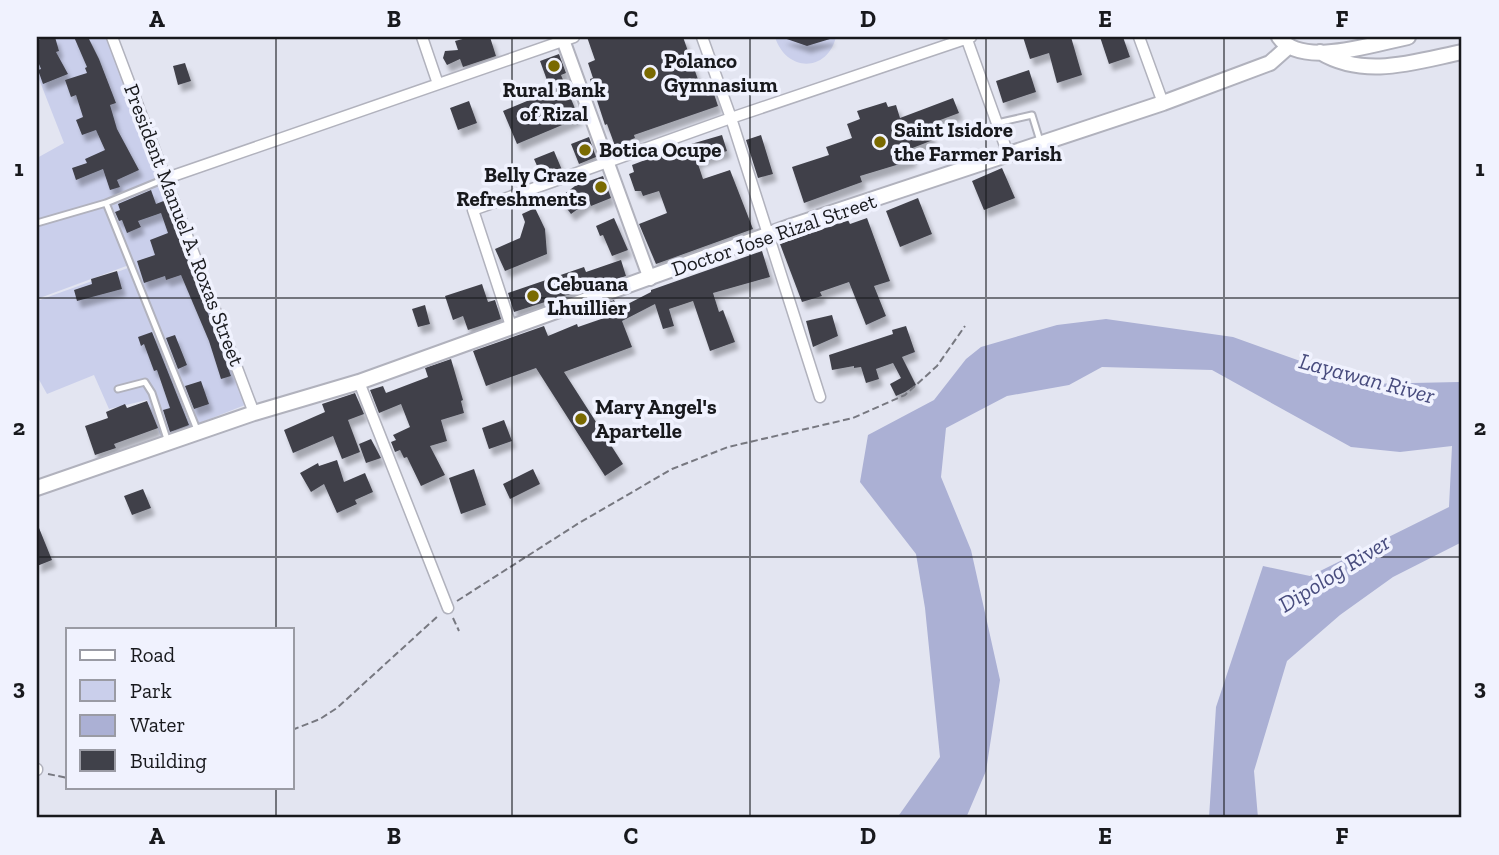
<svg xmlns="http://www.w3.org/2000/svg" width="1499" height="855" viewBox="0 0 1499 855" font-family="'Zilla Slab',serif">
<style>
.green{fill:#cacfeb}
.water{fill:#abb0d4}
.building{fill:#40414a;filter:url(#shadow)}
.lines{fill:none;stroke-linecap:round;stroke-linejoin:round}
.service-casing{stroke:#b1b2bd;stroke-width:9}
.minor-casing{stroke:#b1b2bd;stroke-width:13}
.tertiary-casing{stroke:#b1b2bd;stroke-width:16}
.secondary-casing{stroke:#b1b2bd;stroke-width:18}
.path{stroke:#777880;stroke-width:2;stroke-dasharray:7 3.5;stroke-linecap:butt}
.service{stroke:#fff;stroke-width:5}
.minor{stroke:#fff;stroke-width:10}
.tertiary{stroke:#fff;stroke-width:12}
.secondary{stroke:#fff;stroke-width:14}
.grid{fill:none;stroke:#18191d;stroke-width:2;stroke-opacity:0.55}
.poi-dot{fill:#7a6a01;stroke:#f0f2fe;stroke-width:2.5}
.labels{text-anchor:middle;stroke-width:7;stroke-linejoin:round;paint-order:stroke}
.poi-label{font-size:21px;font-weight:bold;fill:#18191d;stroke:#f0f2fe;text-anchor:start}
.street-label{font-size:21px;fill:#18191d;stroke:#f0f2fe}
.water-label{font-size:23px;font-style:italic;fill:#484c7e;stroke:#f0f2fe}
.neatline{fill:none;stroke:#18191d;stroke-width:2.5}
.grid-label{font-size:23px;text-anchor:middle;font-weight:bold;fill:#18191d}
</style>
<defs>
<filter id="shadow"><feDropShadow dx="4" dy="7" stdDeviation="2" flood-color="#0004"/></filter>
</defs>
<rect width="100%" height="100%" fill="#e3e5f1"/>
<!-- green -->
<path class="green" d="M 37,37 L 106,37 L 245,405 L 192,426 L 129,265 L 37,299 L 37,158 L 64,143 L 37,74 Z
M 775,37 L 836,37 C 827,73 786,72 775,37 Z
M 128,268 L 191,426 L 161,437 L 147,400 L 109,409 L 94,375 L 47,394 L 37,376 L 37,301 Z"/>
<!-- water -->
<path class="water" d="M 1106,319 L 1233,337 L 1365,384 L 1459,382 L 1462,378 L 1462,542 L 1393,577 L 1340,615 L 1287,661 L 1254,771 L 1258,818 L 1209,818 L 1216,707 L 1263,566 L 1310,576 L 1449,507 L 1452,446 L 1400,452 L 1351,447 L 1212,370 L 1102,367 L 1069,385 L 1007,396 L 946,428 L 941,477 L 971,550 L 1000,680 L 986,771 L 966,818 L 897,818 L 940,757 L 925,608 L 916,554 L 860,482 L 868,435 L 934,400 L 966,359 L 981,347 L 1057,325 Z"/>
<!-- building -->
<path class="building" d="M 48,37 L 55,37 L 59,51 L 56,52 L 68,74 L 43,84 L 38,70 L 41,69 L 37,59 L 37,40 Z
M 74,37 L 88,37 L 99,59 L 116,103 L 110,105 L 117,129 L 139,170 L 117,180 L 120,187 L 110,190 L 103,169 L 76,180 L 72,168 L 87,163 L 85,159 L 105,150 L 96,130 L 82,135 L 76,120 L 83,117 L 76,95 L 71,97 L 65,80 L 87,73 L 85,68 L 87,67 Z
M 470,37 L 490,37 L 496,56 L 463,67 L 460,59 L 447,65 L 443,58 L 445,51 L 458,50 L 455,41 Z
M 587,37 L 683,37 L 701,88 L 711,85 L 718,106 L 634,135 L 635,138 L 615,146 L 607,124 L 605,125 L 590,79 L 593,78 L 588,63 L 595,60 Z
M 781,37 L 830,37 L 830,39 L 807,46 Z
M 1023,37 L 1071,37 L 1082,75 L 1057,83 L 1049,53 L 1030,59 Z
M 1100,37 L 1123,37 L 1130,57 L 1109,64 Z
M 559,54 L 566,73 L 561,75 L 579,118 L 517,144 L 503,111 L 551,91 L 540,61 Z
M 185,63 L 191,81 L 178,85 L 173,66 Z
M 1029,70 L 1036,92 L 1003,103 L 996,81 Z
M 953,98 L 959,113 L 927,125 L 933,140 L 910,149 L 913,160 L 860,176 L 862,182 L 804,203 L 792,167 L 829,155 L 826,147 L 852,138 L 847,124 L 860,119 L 857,111 L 886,102 L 888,107 L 896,105 L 900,118 Z
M 469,101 L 477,123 L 458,130 L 450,108 Z
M 722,135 L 727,151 L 697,161 L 703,179 L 730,170 L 753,229 L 656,264 L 639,224 L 667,213 L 659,191 L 643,196 L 641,191 L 635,191 L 629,174 L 634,172 L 632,165 L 674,149 Z
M 761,135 L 773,174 L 758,178 L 746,140 Z
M 589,137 L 596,157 L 579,164 L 571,144 Z
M 554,151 L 562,170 L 542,177 L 534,159 Z
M 1002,168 L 1015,198 L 984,210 L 972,181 Z
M 603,176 L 611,198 L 591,206 L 589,201 L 571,214 L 559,198 L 575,186 Z
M 151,190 L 156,204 L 166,200 L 231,376 L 221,379 L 209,341 L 181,275 L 166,280 L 165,276 L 144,283 L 137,261 L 155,255 L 150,240 L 168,233 L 161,213 L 138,221 L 141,227 L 127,233 L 122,220 L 119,221 L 115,212 L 120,210 L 118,204 Z
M 918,198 L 932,234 L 900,247 L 886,211 Z
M 535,208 L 545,229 L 547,254 L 505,271 L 495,249 L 520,238 L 525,222 L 522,214 Z
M 614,218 L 628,250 L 612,256 L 603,235 L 600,236 L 596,226 Z
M 867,218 L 890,281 L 874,286 L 886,316 L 866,325 L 849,282 L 820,292 L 822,296 L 802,302 L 780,244 L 848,220 L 850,224 Z
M 762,251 L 770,277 L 713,293 L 719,312 L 723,310 L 735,342 L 710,351 L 693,301 L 669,309 L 674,326 L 663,329 L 655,304 L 622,321 L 632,347 L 564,372 L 623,464 L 605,476 L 536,368 L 486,386 L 473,351 L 544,326 L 548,336 L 577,324 L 578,327 L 607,317 L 602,305 L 614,300 L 618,309 L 651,292 L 651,290 Z
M 621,260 L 626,276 L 514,312 L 508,293 L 584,267 L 586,272 Z
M 117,271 L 122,289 L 77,301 L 74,290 L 92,284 L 91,279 Z
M 482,284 L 488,302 L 495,300 L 501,319 L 468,330 L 463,316 L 453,320 L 445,296 Z
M 425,305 L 430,324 L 418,327 L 412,309 Z
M 832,315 L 838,336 L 813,347 L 806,321 Z
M 906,326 L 915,352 L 902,357 L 916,385 L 905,392 L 896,396 L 890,384 L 901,378 L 893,363 L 876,369 L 879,379 L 866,383 L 861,367 L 854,368 L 854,366 L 832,370 L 829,355 L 893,334 L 892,330 Z
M 152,332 L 189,425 L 170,432 L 163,410 L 170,408 L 157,370 L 154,371 L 144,344 L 141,346 L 138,337 Z
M 175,335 L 187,365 L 178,369 L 166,338 Z
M 451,359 L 463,400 L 461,401 L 464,413 L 441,420 L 447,441 L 430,446 L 445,475 L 421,486 L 407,457 L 404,458 L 400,450 L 395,452 L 391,442 L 396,440 L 393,435 L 410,427 L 401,404 L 379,413 L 370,390 L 383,386 L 386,393 L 428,377 L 425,368 Z
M 201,381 L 209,404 L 194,409 L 185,386 Z
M 355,393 L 364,414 L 348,420 L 360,452 L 342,459 L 333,436 L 293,453 L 284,430 L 325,412 L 322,404 Z
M 147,401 L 158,428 L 114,444 L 116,448 L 95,455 L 85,426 L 108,418 L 106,412 L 125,404 L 127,408 Z
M 504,420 L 512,441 L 489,449 L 482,428 Z
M 371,439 L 381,458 L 366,463 L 359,444 Z
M 337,460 L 344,482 L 365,473 L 373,492 L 355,500 L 357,504 L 337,513 L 324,484 L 311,492 L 300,473 L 318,463 L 319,466 Z
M 474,469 L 486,505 L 461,514 L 449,478 Z
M 533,469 L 540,484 L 510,499 L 503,484 Z
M 143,489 L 151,508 L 132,515 L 124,496 Z
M 37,523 L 52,560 L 37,566 Z"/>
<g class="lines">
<!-- service casing -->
<g class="service-casing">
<path id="service" d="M 997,123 L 1032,115 L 1040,141
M 167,178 L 106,203 L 198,432
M 37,223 L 106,203
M 118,389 L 145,382 L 152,393 L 168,442"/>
</g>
<!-- minor casing -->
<g class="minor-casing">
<path id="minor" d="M 112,37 L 254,413
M 422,37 L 438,84
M 702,37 L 731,118 L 820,397
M 966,37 L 1008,154
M 1139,37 L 1163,103
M 167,178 L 574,37
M 511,326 L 473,210 L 731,118 L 971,37
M 359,382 L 448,608
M 37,769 L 37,770"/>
</g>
<!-- tertiary casing -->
<g class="tertiary-casing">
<path id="tertiary" d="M 562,37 L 650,279"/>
</g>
<!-- secondary casing -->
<g class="secondary-casing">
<path id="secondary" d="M 1279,37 C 1301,69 1376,43 1408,37
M 1320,52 C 1365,79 1414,62 1462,52
M 37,488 L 254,413 L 359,382 L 792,226 L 1163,103 L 1270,63 L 1288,47"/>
</g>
<!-- path -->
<path class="path" d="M 457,601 L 579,523 L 672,469 L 728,447 L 853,418 L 905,395 L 937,366 L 965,326
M 453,618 L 459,631
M 292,730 L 320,719 L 337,708 L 439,615
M 48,774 L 68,778"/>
<!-- service -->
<use href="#service" class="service"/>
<!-- minor -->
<use href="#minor" class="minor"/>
<!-- tertiary -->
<use href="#tertiary" class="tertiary"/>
<!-- secondary -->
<use href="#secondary" class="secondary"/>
</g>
<!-- grid -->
<path class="grid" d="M 276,37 L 276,629M 512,37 L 512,818M 750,37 L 750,818M 986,37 L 986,818M 1224,37 L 1224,818M 37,298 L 1462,298M 37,557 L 1462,557M 276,787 L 276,818"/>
<!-- markers -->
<g class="poi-dot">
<circle cx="554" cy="66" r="7"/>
<circle cx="650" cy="73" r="7"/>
<circle cx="880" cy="142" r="7"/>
<circle cx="585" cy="150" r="7"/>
<circle cx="601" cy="187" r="7"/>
<circle cx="533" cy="296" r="7"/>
<circle cx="581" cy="419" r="7"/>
</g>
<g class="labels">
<!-- poi labels -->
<g class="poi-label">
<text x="664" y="68">Polanco<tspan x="664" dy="24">Gymnasium</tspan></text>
<text x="554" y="97" text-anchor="middle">Rural Bank<tspan x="554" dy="24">of Rizal</tspan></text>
<text x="894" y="137">Saint Isidore<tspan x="894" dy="24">the Farmer Parish</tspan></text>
<text x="599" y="157">Botica Ocupe</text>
<text x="587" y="182" text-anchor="end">Belly Craze<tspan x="587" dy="24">Refreshments</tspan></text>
<text x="547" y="291">Cebuana<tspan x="547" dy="24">Lhuillier</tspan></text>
<text x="595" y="414">Mary Angel's<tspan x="595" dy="24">Apartelle</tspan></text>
</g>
<!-- street labels -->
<g class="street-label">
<text transform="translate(184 225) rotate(69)" y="7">President Manuel A. Roxas Street</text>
<text transform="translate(774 235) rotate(-19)" y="7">Doctor Jose Rizal Street</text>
</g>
<!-- water labels -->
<g class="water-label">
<text transform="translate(1367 378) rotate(15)" y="8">Layawan River</text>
<text transform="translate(1334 573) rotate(-32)" y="8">Dipolog River</text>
</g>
</g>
<!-- border -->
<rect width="1499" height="855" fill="none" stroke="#f0f2fe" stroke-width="77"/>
<!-- legend -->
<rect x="66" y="628" width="228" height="161" fill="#f0f2fe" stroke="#9a9ba4" stroke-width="2"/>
<rect x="80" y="650" width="35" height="10" fill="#ffffff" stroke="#9a9ba4" stroke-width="2"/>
<text x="130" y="662" font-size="21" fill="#18191d">Road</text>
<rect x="80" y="680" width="35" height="21" fill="#cacfeb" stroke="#9a9ba4" stroke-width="2"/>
<text x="130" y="698" font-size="21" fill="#18191d">Park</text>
<rect x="80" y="715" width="35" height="21" fill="#abb0d4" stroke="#9a9ba4" stroke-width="2"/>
<text x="130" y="732" font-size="21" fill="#18191d">Water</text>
<rect x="80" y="750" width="35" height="21" fill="#40414a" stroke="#9a9ba4" stroke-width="2"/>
<text x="130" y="768" font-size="21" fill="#18191d">Building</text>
<rect x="38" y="38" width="1422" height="778" class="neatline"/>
<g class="grid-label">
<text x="157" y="27">A</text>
<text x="394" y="27">B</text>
<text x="631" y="27">C</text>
<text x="868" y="27">D</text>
<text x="1105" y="27">E</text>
<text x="1342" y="27">F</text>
<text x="19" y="176">1</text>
<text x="1480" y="176">1</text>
<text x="19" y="435">2</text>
<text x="1480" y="435">2</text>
<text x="19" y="695">3</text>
<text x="1480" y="695">3</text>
<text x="157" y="844">A</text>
<text x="394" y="844">B</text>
<text x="631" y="844">C</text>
<text x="868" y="844">D</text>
<text x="1105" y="844">E</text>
<text x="1342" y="844">F</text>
</g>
</svg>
